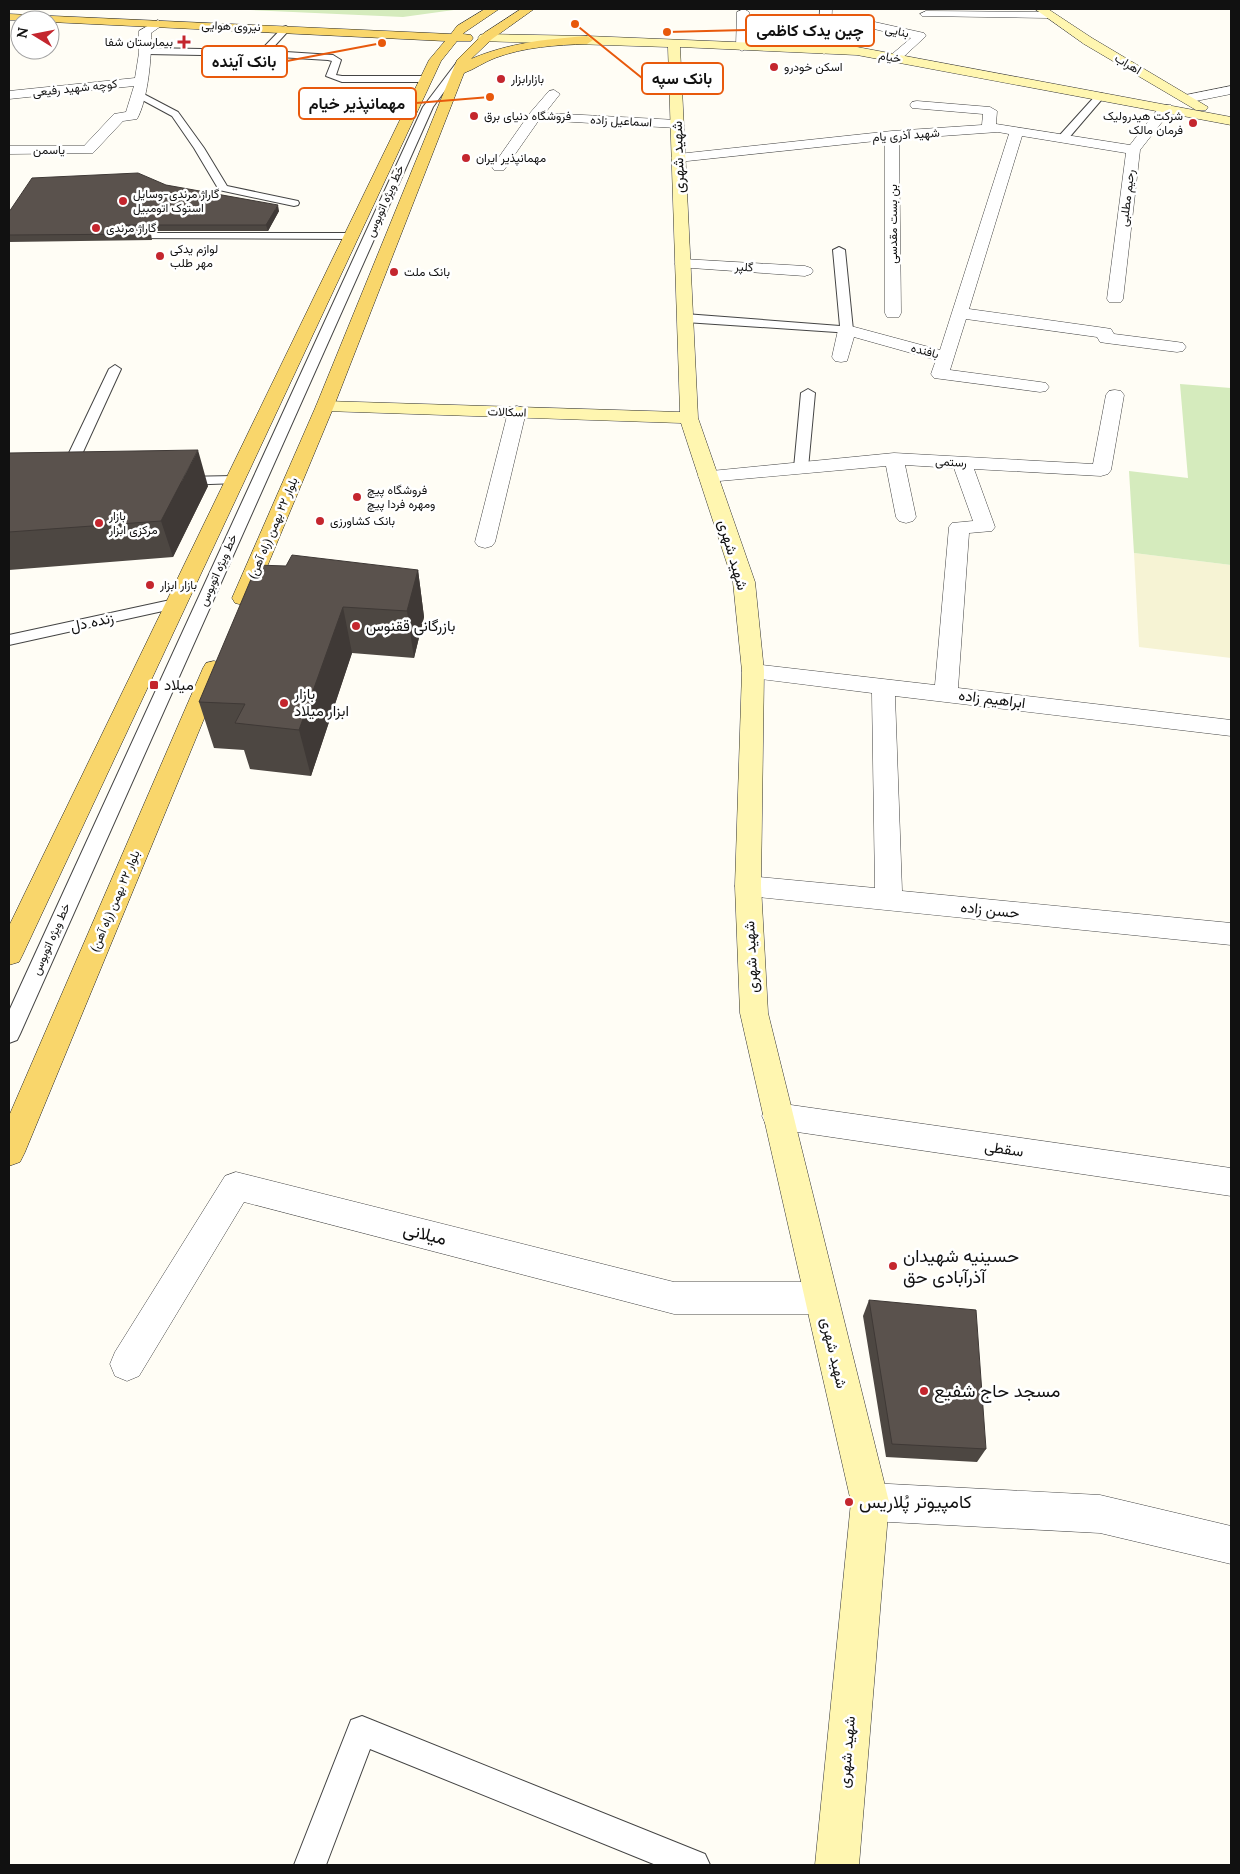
<svg xmlns="http://www.w3.org/2000/svg" width="1240" height="1874" viewBox="0 0 1240 1874" font-family="Lora,Vazirmatn,serif">
<style>
.farmland{fill:#f6f3d4}
.green{fill:#d5ebbd}
.lines{fill:none;stroke-linecap:round;stroke-linejoin:round}
.lane-casing{stroke:#444;stroke-width:2}
.street-casing{stroke:#444;stroke-width:1}
.secondary-casing{stroke:#333;stroke-width:1}
.primary-casing{stroke:#222;stroke-width:1}
.lane{fill:#fff;fill-rule:evenodd}
.street{fill:#fff;fill-rule:evenodd}
.secondary{fill:#fff6b0;fill-rule:evenodd}
.primary{fill:#f9d66b;fill-rule:evenodd}
.wall{fill:#4d4742}
.shaded-wall{fill:#3f3936}
.building{fill:#5a524d;stroke:#3f3936}
.poi-dot{fill:#c4262e;stroke:#fff;stroke-width:2}
.labels{text-anchor:middle;stroke-width:5;stroke-linejoin:round;paint-order:stroke}
.far-street-label{font-size:12px;fill:#111;stroke:#fff}
.far-poi-label{font-size:12px;fill:#111;stroke:#fff;text-anchor:start}
.street-label{font-size:15px;fill:#111;stroke:#fff}
.poi-label{font-size:15px;fill:#111;stroke:#fff;text-anchor:start}
.near-street-label{font-size:18px;fill:#111;stroke:#fff}
.near-poi-label{font-size:18px;fill:#111;stroke:#fff;text-anchor:start}
.leader{fill:none;stroke:#e8590c;stroke-width:2}
.callout-dot{fill:#e8590c;stroke:#fff;stroke-width:2}
.callout{fill:#fff;stroke:#e8590c;stroke-width:2}
.callout-label{font-size:16px;text-anchor:middle;font-weight:bold;fill:#111}
</style>
<rect width="100%" height="100%" fill="#fffdf5"/>
<!-- farmland -->
<path class="farmland" d="M 1134,553 L 1231,565 L 1231,658 L 1139,647 Z"/>
<!-- green -->
<path class="green" d="M 228,9 L 461,9 L 403,17 Z
M 1180,384 L 1231,388 L 1231,565 L 1134,553 L 1129,471 L 1188,478 Z"/>
<g class="lines">
<!-- lane casing -->
<g class="lane-casing">
<path id="lane" d="M 286,26 L 290,29 L 270,51 L 333,55 L 341,60 L 336,75 L 342,76 L 425,76 L 430,79 L 425,82 L 342,82 L 326,76 L 332,61 L 328,60 L 263,56 L 147,54 L 143,51 L 147,48 L 261,50 L 283,27 Z
M 463,57 L 467,60 L 433,107 L 20,1034 L 17,1040 L 9,1043 L 9,1011 L 423,107 L 460,58 Z
M 138,91 L 178,112 L 204,148 L 227,186 L 298,201 L 299,203 L 298,205 L 294,206 L 219,190 L 194,148 L 172,116 L 135,96 L 135,92 Z
M 1100,93 L 1103,94 L 1103,98 L 1067,140 L 1059,140 L 1059,136 L 1097,94 Z
M 125,233 L 351,233 L 357,236 L 351,239 L 121,238 L 119,236 Z
M 839,247 L 845,250 L 853,330 L 851,333 L 685,322 L 679,318 L 685,314 L 840,326 L 833,250 Z
M 115,365 L 121,369 L 72,476 L 70,479 L 60,479 L 58,476 L 109,369 Z
M 808,389 L 815,393 L 808,468 L 806,471 L 796,471 L 794,468 L 801,393 Z
M 234,476 L 239,477 L 241,480 L 239,483 L 181,485 L 176,484 L 174,481 L 176,478 L 181,477 Z
M 175,599 L 181,601 L 183,604 L 181,607 L 9,645 L 9,635 Z
M 362,1716 L 705,1854 L 710,1865 L 656,1865 L 370,1749 L 326,1865 L 294,1865 L 351,1720 Z"/>
</g>
<!-- street casing -->
<g class="street-casing">
<path id="street" d="M 744,9 L 749,12 L 748,47 L 742,51 L 736,47 L 737,12 Z
M 820,9 L 832,9 L 830,50 L 824,54 L 818,50 Z
M 926,11 L 1048,12 L 1054,15 L 1048,18 L 922,16 L 920,14 Z
M 158,20 L 164,24 L 151,33 C 152,55 148,100 137,119 L 123,121 L 93,153 L 9,154 L 9,146 L 84,146 L 114,114 L 126,112 L 134,86 L 9,99 L 9,91 L 135,78 L 139,53 L 139,31 Z
M 870,21 L 924,33 L 926,36 L 899,61 L 891,61 L 889,58 L 891,55 L 911,38 L 866,27 L 864,25 L 866,23 Z
M 1231,86 L 1231,94 L 1186,103 L 1179,99 L 1181,96 Z
M 554,90 L 560,94 L 545,113 L 677,120 L 684,124 L 677,128 L 539,120 L 504,170 L 494,170 L 492,167 L 530,113 L 549,91 Z
M 917,101 L 990,107 L 997,111 L 996,124 L 1130,145 L 1161,105 L 1171,105 L 1173,108 L 1140,150 L 1123,299 L 1121,302 L 1109,302 L 1107,299 L 1126,153 L 1022,136 L 969,309 L 1105,328 L 1111,329 L 1114,334 L 1177,342 L 1183,343 L 1186,347 L 1183,351 L 1177,352 L 1106,343 L 1100,342 L 1097,337 L 966,319 L 950,370 L 1040,382 L 1046,383 L 1049,387 L 1046,391 L 1040,392 L 934,378 L 931,374 L 936,360 L 854,337 L 847,361 L 841,362 L 835,361 L 832,357 L 838,330 L 841,326 L 847,325 L 940,350 L 1009,134 L 998,132 L 899,139 L 901,313 L 899,317 L 887,317 L 885,313 L 885,140 L 678,162 L 671,158 L 678,154 L 892,131 L 982,125 L 983,114 L 912,108 L 910,105 L 912,102 Z
M 683,259 L 805,266 L 811,268 L 813,271 L 811,274 L 805,276 L 677,267 L 675,264 L 677,261 Z
M 1115,390 L 1121,391 L 1124,395 L 1111,470 L 1108,474 L 1101,476 L 974,469 L 995,527 L 992,531 L 969,533 L 958,688 L 1231,720 L 1231,736 L 895,696 L 902,891 L 1231,923 L 1231,945 L 748,896 L 739,893 L 735,886 L 739,879 L 748,876 L 875,888 L 872,693 L 753,678 L 745,676 L 742,671 L 745,666 L 753,664 L 935,685 L 949,527 L 952,523 L 973,521 L 954,468 L 905,465 L 916,517 L 913,521 L 906,523 L 899,521 L 896,517 L 886,466 L 708,482 L 701,480 L 698,476 L 701,472 L 894,453 L 1093,464 L 1106,395 L 1109,391 Z
M 517,406 L 524,408 L 526,412 L 495,542 L 492,546 L 485,548 L 478,546 L 475,542 L 508,412 L 510,408 Z
M 777,1103 L 1231,1168 L 1231,1196 L 777,1129 L 766,1125 L 762,1116 L 766,1107 Z
M 236,1172 L 674,1282 L 821,1282 L 833,1287 L 838,1298 L 833,1309 L 821,1314 L 674,1314 L 244,1202 L 139,1376 L 127,1381 L 115,1376 L 110,1364 L 115,1352 L 225,1176 Z
M 870,1483 L 1100,1495 L 1231,1526 L 1231,1564 L 1100,1533 L 870,1521 L 857,1515 L 851,1502 L 857,1489 Z"/>
</g>
<!-- secondary casing -->
<g class="secondary-casing">
<path id="secondary" d="M 1035,9 L 1048,9 L 1092,38 L 1208,107 L 1206,110 L 1196,110 L 1084,44 Z
M 484,34 L 587,36 L 857,47 L 1231,117 L 1231,125 L 857,55 L 680,47 L 698,418 L 755,582 L 764,671 L 761,886 L 768,1013 L 889,1502 L 859,1865 L 815,1865 L 851,1502 L 740,1013 L 735,886 L 742,671 L 733,582 L 681,423 L 325,411 L 319,410 L 316,406 L 319,402 L 325,401 L 680,412 L 668,47 L 480,41 L 478,38 L 480,35 Z"/>
</g>
<!-- primary casing -->
<g class="primary-casing">
<path id="primary" d="M 485,9 L 499,9 L 465,32 L 463,34 L 471,35 L 473,38 L 471,41 L 457,41 L 441,61 L 23,954 L 19,962 L 9,965 L 9,926 L 429,60 L 445,41 L 50,22 L 50,20 L 9,20 L 9,14 L 451,34 L 457,26 Z
M 521,9 L 534,9 L 492,39 L 471,59 C 508,43 547,39 587,36 L 593,40 L 587,44 C 556,45 524,47 495,58 C 484,62 475,69 464,73 L 334,406 L 254,598 L 251,603 L 243,605 L 235,603 L 232,598 L 316,406 L 457,60 L 484,33 Z
M 214,661 L 222,663 L 225,668 L 25,1152 L 20,1162 L 9,1166 L 9,1116 L 203,668 L 206,663 Z"/>
</g>
<!-- lane -->
<use href="#lane" class="lane"/>
<!-- street -->
<use href="#street" class="street"/>
<!-- secondary -->
<use href="#secondary" class="secondary"/>
<!-- primary -->
<use href="#primary" class="primary"/>
</g>
<!-- wall -->
<path class="wall" d="M 166,185 L 279,211 L 268,231 L 124,231 L 121,233 L 151,234 L 152,240 L 9,242 L 9,212 Z
M 9,453 L 208,486 L 173,557 L 9,570 Z
M 286,566 L 418,570 L 424,617 L 414,658 L 352,653 L 311,776 L 250,769 L 244,750 L 214,748 L 199,702 Z
M 869,1300 L 986,1449 L 977,1462 L 886,1457 L 863,1316 Z"/>
<!-- shaded-wall -->
<path class="shaded-wall" d="M 278,205 L 279,211 L 268,231 L 266,225 Z
M 122,225 L 124,231 L 119,234 L 116,234 L 114,229 Z
M 198,450 L 208,486 L 173,557 L 161,521 Z
M 418,570 L 424,617 L 414,658 L 407,611 Z
M 343,607 L 352,653 L 311,776 L 299,730 Z"/>
<!-- building -->
<path class="building" d="M 138,173 L 166,185 L 278,205 L 266,225 L 122,225 L 114,229 L 117,233 L 151,234 L 9,235 L 9,212 L 32,178 Z
M 198,450 L 161,521 L 9,532 L 9,453 Z
M 292,555 L 418,570 L 407,611 L 343,607 L 299,730 L 235,723 L 245,704 L 199,702 L 257,565 L 286,566 Z
M 869,1300 L 976,1310 L 986,1449 L 892,1444 Z"/>
<!-- markers -->
<g class="poi-dot">
<path d="M181.5 34.5h5v5h5v5h-5v5h-5v-5h-5v-5h5z"/>
<circle cx="774" cy="67" r="5"/>
<circle cx="501" cy="79" r="5"/>
<circle cx="474" cy="116" r="5"/>
<circle cx="1193" cy="123" r="5"/>
<circle cx="466" cy="158" r="5"/>
<circle cx="123" cy="201" r="5"/>
<circle cx="96" cy="228" r="5"/>
<circle cx="160" cy="256" r="5"/>
<circle cx="394" cy="272" r="5"/>
<circle cx="357" cy="497" r="5"/>
<circle cx="320" cy="521" r="5"/>
<circle cx="99" cy="523" r="5"/>
<circle cx="150" cy="585" r="5"/>
<circle cx="356" cy="626" r="5"/>
<rect x="149" y="680" width="10" height="10" rx="2.5"/>
<circle cx="284" cy="703" r="5"/>
<circle cx="893" cy="1266" r="5"/>
<circle cx="924" cy="1391" r="5"/>
<circle cx="849" cy="1502" r="5"/>
</g>
<g class="labels">
<!-- far-street labels -->
<g class="far-street-label">
<text transform="translate(231 26) rotate(2)" y="4">نیروی هوایی</text>
<text transform="translate(897 31) rotate(12)" y="4">بنایی</text>
<text transform="translate(890 57) rotate(10)" y="4">خیام</text>
<text transform="translate(1128 64) rotate(31)" y="4">اهراب</text>
<text transform="translate(75 88) rotate(-6)" y="4">کوچه شهید رفیعی</text>
<text transform="translate(621 121) rotate(3)" y="4">اسماعیل زاده</text>
<text transform="translate(906 135) rotate(-4)" y="4">شهید آذری یام</text>
<text x="49" y="154">یاسمن</text>
<text transform="translate(1127 198) rotate(-83)" y="4">رحیم مطلبی</text>
<text transform="translate(385 201) rotate(-66)" y="4">خط ویژه اتوبوس</text>
<text transform="translate(893 224) rotate(-90)" y="4">بن بست مقدسی</text>
<text transform="translate(744 267) rotate(3)" y="4">گلپر</text>
<text transform="translate(925 351) rotate(15)" y="4">بافنده</text>
<text transform="translate(507 412) rotate(2)" y="4">اسکالات</text>
<text transform="translate(951 462) rotate(3)" y="4">رستمی</text>
<text transform="translate(273 528) rotate(-67)" y="4">بلوار ۲۲ بهمن (راه آهن)</text>
<text transform="translate(218 570) rotate(-66)" y="4">خط ویژه اتوبوس</text>
<text transform="translate(115 901) rotate(-67)" y="4">بلوار ۲۲ بهمن (راه آهن)</text>
<text transform="translate(51 939) rotate(-66)" y="4">خط ویژه اتوبوس</text>
</g>
<!-- far-poi labels -->
<g class="far-poi-label">
<text x="173" y="46" text-anchor="end">بیمارستان شفا</text>
<text x="784" y="71">اسکن خودرو</text>
<text x="511" y="83">بازارابزار</text>
<text x="484" y="120">فروشگاه دنیای برق</text>
<text x="1183" y="120" text-anchor="end">شرکت هیدرولیک<tspan x="1183" dy="14">فرمان مالک</tspan></text>
<text x="476" y="162">مهمانپذیر ایران</text>
<text x="133" y="198">گاراژ مرندی-وسایل<tspan x="133" dy="14">استوک اتومبیل</tspan></text>
<text x="106" y="232">گاراژ مرندی</text>
<text x="170" y="253">لوازم یدکی<tspan x="170" dy="14">مهر طلب</tspan></text>
<text x="404" y="276">بانک ملت</text>
<text x="367" y="494">فروشگاه پیچ<tspan x="367" dy="14">ومهره فردا پیچ</tspan></text>
<text x="109" y="520">بازار<tspan x="109" dy="14">مرکزی ابزار</tspan></text>
<text x="330" y="525">بانک کشاورزی</text>
<text x="160" y="589">بازار ابزار</text>
</g>
<!-- street labels -->
<g class="street-label">
<text transform="translate(678 157) rotate(-92)" y="5">شهید شهری</text>
<text transform="translate(733 555) rotate(74)" y="5">شهید شهری</text>
<text transform="translate(92 622) rotate(-12)" y="5">زنده دل</text>
<text transform="translate(992 699) rotate(7)" y="5">ابراهیم زاده</text>
<text transform="translate(990 910) rotate(6)" y="5">حسن زاده</text>
<text transform="translate(751 957) rotate(-93)" y="5">شهید شهری</text>
<text transform="translate(1004 1149) rotate(8)" y="5">سقطی</text>
<text transform="translate(834 1353) rotate(77)" y="5">شهید شهری</text>
<text transform="translate(847 1752) rotate(-85)" y="5">شهید شهری</text>
</g>
<!-- poi labels -->
<g class="poi-label">
<text x="366" y="631">بازرگانی ققنوس</text>
<text x="164" y="690">میلاد</text>
<text x="294" y="699">بازار<tspan x="294" dy="17">ابزار میلاد</tspan></text>
</g>
<!-- near-street labels -->
<g class="near-street-label">
<text transform="translate(425 1234) rotate(14)" y="6">میلانی</text>
</g>
<!-- near-poi labels -->
<g class="near-poi-label">
<text x="903" y="1262">حسینیه شهیدان<tspan x="903" dy="21">آذرآبادی حق</tspan></text>
<text x="934" y="1397">مسجد حاج شفیع</text>
<text x="859" y="1508">کامپیوتر پُلاریس</text>
</g>
</g>
<!-- callouts -->
<path class="leader" d="M667 32L746 30M382 43L287 61M575 24L642 78M490 97L416 103"/>
<g class="callout-dot">
<circle cx="667" cy="32" r="5"/>
<circle cx="382" cy="43" r="5"/>
<circle cx="575" cy="24" r="5"/>
<circle cx="490" cy="97" r="5"/>
</g>
<g class="callout">
<rect x="746" y="15" width="128" height="31" rx="5"/>
<rect x="202" y="46" width="85" height="31" rx="5"/>
<rect x="642" y="63" width="81" height="31" rx="5"/>
<rect x="299" y="88" width="117" height="31" rx="5"/>
</g>
<g class="callout-label">
<text x="810" y="36">چین یدک کاظمی</text>
<text x="244" y="67">بانک آینده</text>
<text x="682" y="84">بانک سپه</text>
<text x="357" y="109">مهمانپذیر خیام</text>
</g>
<!-- border -->
<rect width="1240" height="1874" fill="none" stroke="#111111" stroke-width="20"/>
<!-- north arrow -->
<g transform="translate(35 35) rotate(280)"><circle r="24" fill="#ffffff" stroke="#a0a0a0"/>
<path d="M0-4L9 19L0 12L-9 19Z" fill="#c4262e"/>
<text y="-8" font-size="14" font-weight="bold" text-anchor="middle" fill="#111111">N</text>
</g>
</svg>
